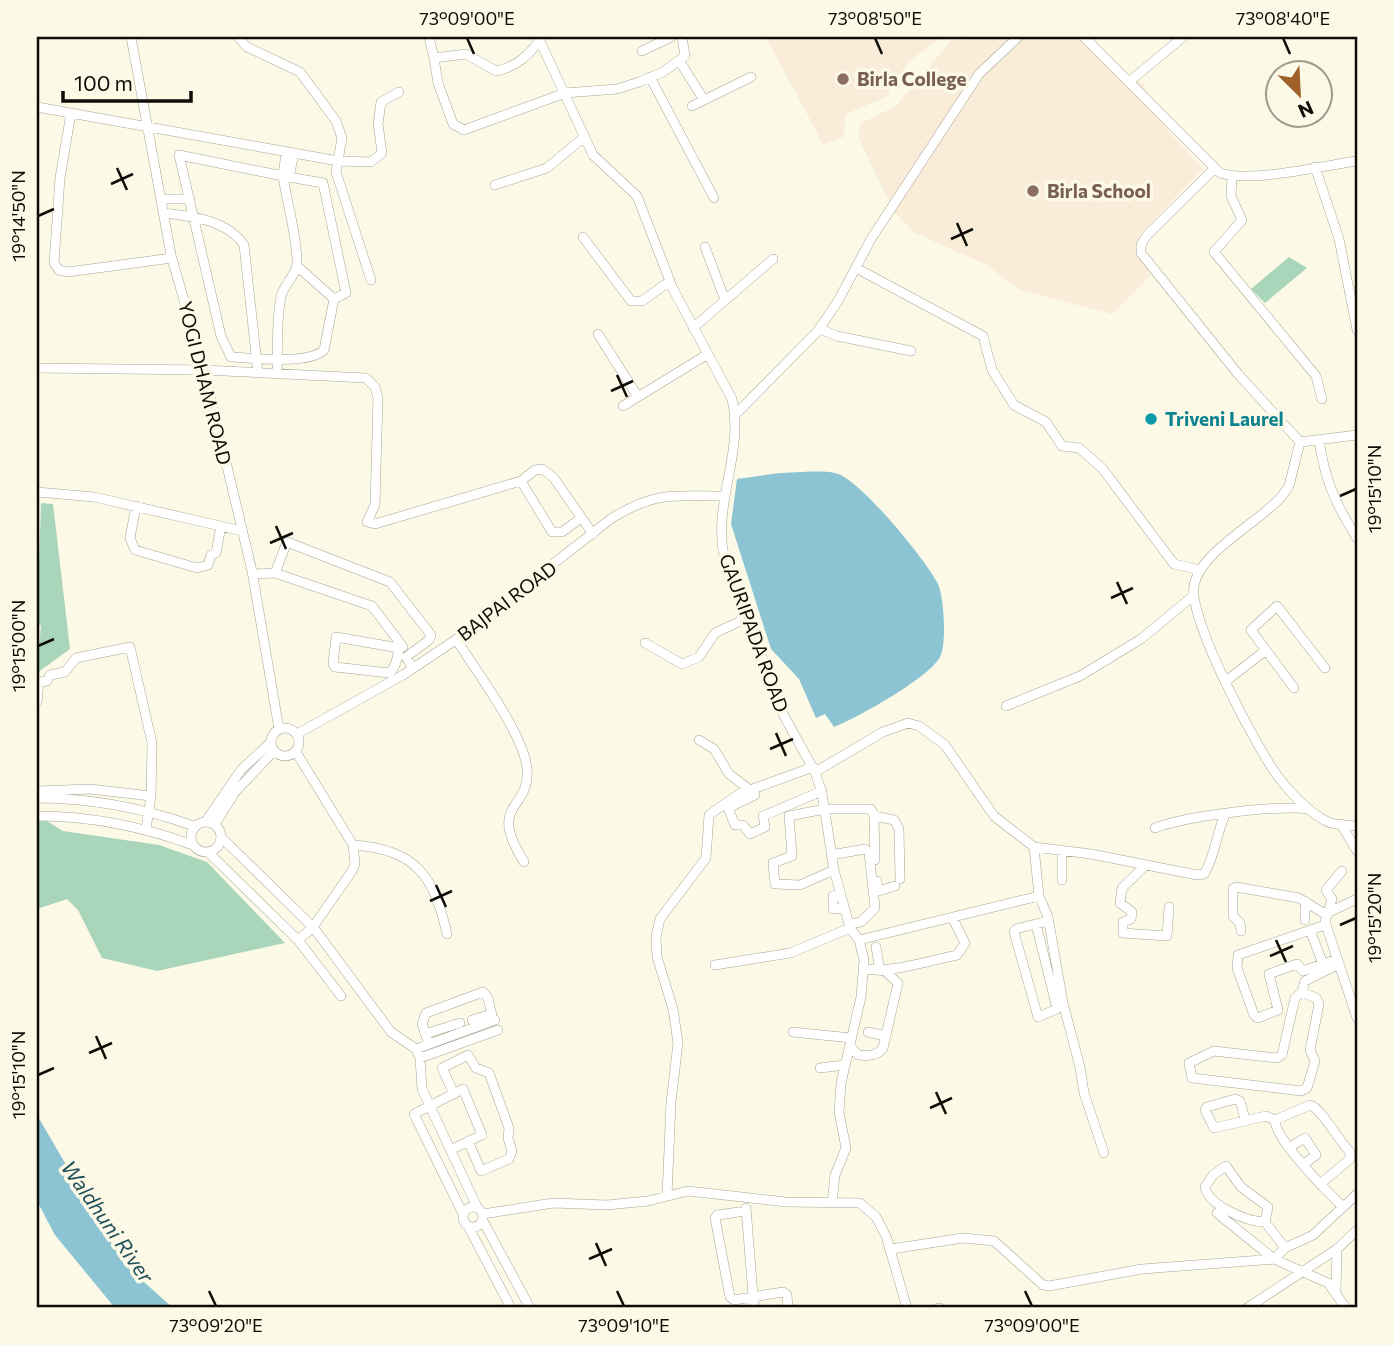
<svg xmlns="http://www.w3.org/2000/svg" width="1394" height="1345" viewBox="0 0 1394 1345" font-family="Commissioner,sans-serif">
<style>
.education{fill:#f9ecd8}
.green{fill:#a9d5ba}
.water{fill:#8dc4d3}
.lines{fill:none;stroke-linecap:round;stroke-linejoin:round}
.minor-casing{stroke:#a8a594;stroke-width:10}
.minor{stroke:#fff;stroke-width:9}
.ticks{fill:none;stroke:#0e0d07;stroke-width:2.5}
.education-dot{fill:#8d6e63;stroke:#fcf9e6;stroke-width:2.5}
.culture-dot{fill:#0f9aa8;stroke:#fcf9e6;stroke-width:2.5}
.labels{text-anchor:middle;stroke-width:7;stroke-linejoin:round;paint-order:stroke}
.education-label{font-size:19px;font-weight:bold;fill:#785e54;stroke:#fcf9e6;text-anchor:start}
.street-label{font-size:19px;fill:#0e0d07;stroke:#fcf9e6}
.culture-label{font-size:19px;font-weight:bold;fill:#0d838f;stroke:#fcf9e6;text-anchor:start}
.water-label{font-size:21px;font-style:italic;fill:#1f4f5a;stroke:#fcf9e6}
.neatline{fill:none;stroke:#0e0d07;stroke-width:2.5}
.ticks-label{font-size:18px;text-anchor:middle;fill:#0e0d07}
</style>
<rect width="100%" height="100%" fill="#fcf9e6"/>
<!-- education -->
<path class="education" d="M 766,37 L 943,37 L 909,61 L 886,97 L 846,114 L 843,137 L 823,144 Z
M 988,37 L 1082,37 L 1118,73 L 1143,83 L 1168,131 L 1203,169 L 1141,232 L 1137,254 L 1151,275 L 1112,314 L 1020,290 L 987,265 L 913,232 L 894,212 L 859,139 L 860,124 L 896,106 L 951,41 Z"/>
<!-- green -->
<path class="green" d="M 1289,257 L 1307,268 L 1265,303 L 1251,289 Z
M 41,503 L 53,504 L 70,649 L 37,673 L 41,625 L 37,625 Z
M 37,815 L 63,831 L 159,845 L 207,862 L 285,943 L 157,971 L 102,958 L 78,910 L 67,899 L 37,909 Z"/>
<!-- water -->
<path class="water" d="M 779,473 C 793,473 825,469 838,474 C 862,482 926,560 938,584 C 944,597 947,644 940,657 C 929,678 857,718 834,727 L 825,714 L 816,718 L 799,679 L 771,649 L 731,524 L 737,479 Z
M 37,1115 L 124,1264 L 173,1308 L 115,1308 L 55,1235 L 37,1201 Z"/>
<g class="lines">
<!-- minor casing -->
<g class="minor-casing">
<path id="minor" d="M 131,37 L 171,255 L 204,370 L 252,571 L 279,729
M 238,37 L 247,47 L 300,72 L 336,121 L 342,138 L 336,172 L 371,280
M 429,37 L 434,58 L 466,54 L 496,71 C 516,67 528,56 540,40
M 538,37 L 593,155 L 637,196 L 673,289 L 732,399 C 744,451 715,498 723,551 L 784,716 L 815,772 L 822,793 L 834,870 L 850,928 L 859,940 L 864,960 L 861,997 L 841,1083 L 839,1112 L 846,1148 L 835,1175 L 832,1203
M 1084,37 L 1220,173 C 1253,183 1321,166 1357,161
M 642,51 L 671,37
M 434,58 L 438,83 L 453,124 L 464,130 L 565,93 L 617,89 L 639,82 L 663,72 L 685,56 L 682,37
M 680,62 L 704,100
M 650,77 L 714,198
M 1130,81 L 1183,37
M 692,106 L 751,77
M 37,107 L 338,161 L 371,162 L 382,153 L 378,124 L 381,102 L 399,92
M 71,113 L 60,178 L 54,263 L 59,270 L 68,272 L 172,258
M 286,152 L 283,176 L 323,183 L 346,293 L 334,299 L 297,266
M 1315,167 L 1339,239 L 1357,330
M 1215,168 L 1147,235 L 1141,245 L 1141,253 L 1238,374 L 1300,442
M 289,177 L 294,153
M 1232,177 L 1231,196 L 1242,220 L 1214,252 L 1316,376 L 1322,399
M 495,185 L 547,168 L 583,138
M 162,199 L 190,199
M 163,213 C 192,216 227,220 244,245 L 258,373
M 583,237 L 631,301 L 642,301 L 670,281
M 705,247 L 725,300
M 856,268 L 983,336 L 992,370 L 1014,405 L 1046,422 L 1062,446 L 1079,448 L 1102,468 L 1174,564 L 1200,570
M 693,328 L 773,259
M 820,329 L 837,336 L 911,351
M 598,334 L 638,397
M 37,368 L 204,370 L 366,378 L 375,387 L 378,398 L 375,505 L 367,522 L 375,524 L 521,481 L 535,470 L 542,469 L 553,477 L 593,534
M 277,373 C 278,349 276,321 281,297 C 283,285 297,275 297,263 C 297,235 287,204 283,176 L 179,155 L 221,336 L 231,357 C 253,358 308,365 324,350 L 334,299
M 623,406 L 708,354
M 736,414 L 817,332 L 838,301 L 871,239 L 979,74 L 1018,37
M 1319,440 C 1325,481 1335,503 1357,538
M 1300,442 L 1289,486 L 1282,496 C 1260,522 1199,552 1194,586 C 1188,619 1257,749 1279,778 C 1291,794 1309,812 1326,821 C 1335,826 1348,825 1357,826
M 1300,442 L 1357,435
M 521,481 L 552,532 L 562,532 L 581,518
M 37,492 L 94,497 L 242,531
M 136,506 L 130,538 L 135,550 L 197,568 L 208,565 L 211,555 L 216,553 L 221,526
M 275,573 L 372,606 L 403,647
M 253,574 L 275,573 L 287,542 L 390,582 L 431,635 L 429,640 L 406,657 L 413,668
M 456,639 C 476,671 523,733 527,768 C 531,812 486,801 524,862
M 645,643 L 682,664 L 699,657 L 715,633 L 747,618
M 399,648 L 336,637 L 333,664 L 335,667 L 389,673 C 397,668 398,653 400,643
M 1226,681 L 1266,650
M 1294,688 L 1251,630 L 1277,606 L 1325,668
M 37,702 L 39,682 L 47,681 L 50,675 L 65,672 L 76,658 L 130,647 L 152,743 L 151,796
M 1006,706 L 1080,676 L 1141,639 L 1193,596
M271 742a14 14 0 1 1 28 0a14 14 0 1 1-28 0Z
M 297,734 L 403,675 L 454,641 L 612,518 C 657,491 672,496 722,496
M 699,740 L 714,749 L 729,774 L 750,790
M 296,752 L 353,845 C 417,849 434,877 447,934
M 815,772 L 883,732 L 908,723 L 919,726 L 945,745 L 994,816 L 1034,847 L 1091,854 L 1197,875 L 1204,874 C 1215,857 1216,834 1225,815
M 37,791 L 90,789 L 151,796 L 146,829
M 755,795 L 728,808 L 735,825 L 743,825 L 750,834 L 765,827 L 763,816 L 822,791
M 37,798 C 92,798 143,808 194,826
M 37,816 C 91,816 141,826 193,845
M 874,816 L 875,860
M 206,821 L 241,770 L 271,742
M191 837a15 15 0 1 1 30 0a15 15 0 1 1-30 0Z
M 215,824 L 235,792 L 274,751
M 1341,824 L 1357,851
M 1155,828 C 1186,816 1275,805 1309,809
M 221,837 L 313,927 L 391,1032 L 416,1049 L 420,1058 L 422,1089 L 477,1207
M 208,852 L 298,940 L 341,996
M 831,855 L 865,849 L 869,852 L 875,908 L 861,922 L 849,924
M 1146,865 L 1122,888 L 1120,903 L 1132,912 L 1131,919 L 1123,922 L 1123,933 L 1167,936 L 1169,907
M 834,870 L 800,885 L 775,884 L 773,863 L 792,856 L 789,816 L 825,809 L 871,809 L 874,816 L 894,820 L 899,829 L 900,879
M 1342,871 L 1326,890 L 1332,899 L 1325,922 L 1357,1018
M 1062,880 L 1062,851
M 877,881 L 878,891 L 895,886
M 840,893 L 833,896 L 833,909 L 844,908
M 1039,896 L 1048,917 L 1063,1003 L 1080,1067 L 1084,1093 L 1104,1153
M 1305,901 L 1305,920
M 1036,924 L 1057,1009 L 1038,1017 L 1014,932 L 1016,929 L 1048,921
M 1325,925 L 1238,955 L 1237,968 L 1254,1015 L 1258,1018 L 1278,1010 L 1269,974 L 1297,964 L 1303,971 L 1337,959
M 1310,930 L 1323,964
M 1241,931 L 1240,923 L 1233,916 L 1233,889 L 1236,887 L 1299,898 L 1325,914 L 1357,899
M 298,940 L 313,927 L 352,871 L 355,864 L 353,845
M 859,940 L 1039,896 L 1034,847
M 876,947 L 880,971
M 715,965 L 790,953 L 850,928
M 864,969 C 894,973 927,961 957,955 L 965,943 L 953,919
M 1302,992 L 1316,998 L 1319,1004 L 1310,1050 L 1315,1061 L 1307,1088 L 1301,1091 L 1192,1078 L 1189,1063 L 1214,1051 L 1277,1058 L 1282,1055 L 1295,998 L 1302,992 L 1305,981 L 1339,964
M 472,1020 L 492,1014
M 793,1032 L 851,1038
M 868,1032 L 886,1036
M 425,1034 L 460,1023
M 429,1044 L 422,1024 L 426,1013 L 483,992 L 488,998 L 493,1021
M 850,1046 L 858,1055 C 868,1056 877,1056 883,1048 L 898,983 L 886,972
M 416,1049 L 495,1020
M 420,1058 L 498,1030
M 820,1068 L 844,1065
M 454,1094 L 442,1068 L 468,1055 L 476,1068 L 489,1073 L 509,1128 L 508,1138 L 512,1151 L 509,1159 L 481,1171 L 468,1141
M 1245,1119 L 1240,1101 L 1235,1099 L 1207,1107 L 1205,1110 L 1214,1128 L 1266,1116 L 1275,1120
M 1290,1147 L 1305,1138 L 1316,1155 L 1304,1164
M 450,1150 L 482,1135 L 463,1089 L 414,1114 L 463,1214
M 1320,1184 L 1350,1159 L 1350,1152 C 1340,1142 1320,1107 1310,1105 L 1275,1120 C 1275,1137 1311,1174 1323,1187 L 1343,1207
M 667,1196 L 671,1102 L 678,1043 L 673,1009 L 657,957 L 656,937 L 660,919 L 706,858 L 709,815 L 739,794 L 813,767
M463 1217a10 10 0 1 1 20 0a10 10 0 1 1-20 0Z
M 746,1208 L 754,1308
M 746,1211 L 717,1215 L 715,1218 L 730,1297 L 734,1300 L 783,1292 L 787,1295 L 788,1308
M 1217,1213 L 1274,1259 L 1285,1248 L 1313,1235 L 1357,1194
M 483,1214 L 553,1203 L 607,1205 L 648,1201 L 688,1191 L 786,1202 L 860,1203 L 876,1217 L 886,1236 L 907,1308
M 483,1221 L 530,1308
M 1265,1222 C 1247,1222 1208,1205 1205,1187 L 1213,1175 L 1226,1166 L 1241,1187 L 1268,1207 L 1265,1222 L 1285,1248
M 468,1226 L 511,1308
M 891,1249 L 963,1238 L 994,1241 L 1043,1285 L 1049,1286 L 1142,1269 L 1274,1259 L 1328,1283 L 1346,1308
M 1336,1291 L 1337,1249
M 938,1308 L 940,1308
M 1247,1308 L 1337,1249 L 1357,1230"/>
</g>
<!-- minor -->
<use href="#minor" class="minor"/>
</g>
<!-- ticks -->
<path class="ticks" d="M 467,38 L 474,54M 875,38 L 882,54M 1283,38 L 1290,54M 117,168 L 127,190M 111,184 L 133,174M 38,216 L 54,209M 957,223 L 967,246M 951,239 L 973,229M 617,375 L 627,397M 611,391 L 633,381M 1340,496 L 1356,489M 276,526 L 286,549M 270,543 L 293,533M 1117,582 L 1127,604M 1111,598 L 1133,588M 38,646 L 54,639M 776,733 L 786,756M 770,749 L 793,739M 436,885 L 446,907M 430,901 L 452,891M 1340,925 L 1356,918M 1276,940 L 1286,962M 1270,956 L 1293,946M 96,1036 L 106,1059M 89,1053 L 112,1043M 38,1075 L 54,1068M 936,1092 L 946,1114M 930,1108 L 952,1098M 596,1243 L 606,1266M 589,1259 L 612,1249M 209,1291 L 216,1306M 617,1291 L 624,1306M 1025,1291 L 1032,1306"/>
<!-- markers -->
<g class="education-dot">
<circle cx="843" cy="79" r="7"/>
<circle cx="1033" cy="191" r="7"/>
</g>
<circle class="culture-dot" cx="1151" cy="419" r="7"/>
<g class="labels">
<!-- education labels -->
<g class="education-label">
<text x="857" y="86">Birla College</text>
<text x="1047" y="198">Birla School</text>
</g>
<!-- street labels -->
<g class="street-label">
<text transform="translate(205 383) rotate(76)" y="7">YOGI DHAM ROAD</text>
<text transform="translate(507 601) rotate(-37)" y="7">BAJPAI ROAD</text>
<text transform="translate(754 633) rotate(70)" y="7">GAURIPADA ROAD</text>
</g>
<!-- culture labels -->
<g class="culture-label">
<text x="1165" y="426">Triveni Laurel</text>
</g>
<!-- water labels -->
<g class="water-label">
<text transform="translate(107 1222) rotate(55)" y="7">Waldhuni River</text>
</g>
</g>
<!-- border -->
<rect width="1394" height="1345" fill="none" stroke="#fcf9e6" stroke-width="77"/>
<!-- north arrow -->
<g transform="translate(1299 94) rotate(156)"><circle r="33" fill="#fcf9e6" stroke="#9d9b8d" stroke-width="2"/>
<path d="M0-5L12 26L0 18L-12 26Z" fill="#a06029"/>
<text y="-10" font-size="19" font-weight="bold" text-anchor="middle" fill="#0e0d07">N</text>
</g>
<!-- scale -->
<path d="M63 91v10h128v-10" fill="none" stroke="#0e0d07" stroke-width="3.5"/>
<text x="74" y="91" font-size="21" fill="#0e0d07" stroke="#fcf9e6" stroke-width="5" paint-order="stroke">100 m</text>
<rect x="38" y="38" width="1318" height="1268" class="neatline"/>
<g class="ticks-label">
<text x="467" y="25">73°09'00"E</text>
<text x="875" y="25">73°08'50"E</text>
<text x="1283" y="25">73°08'40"E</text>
<text transform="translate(19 216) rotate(-90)" y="6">19°14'50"N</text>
<text transform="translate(1375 489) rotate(-90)" y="6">19°15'10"N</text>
<text transform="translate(19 646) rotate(-90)" y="6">19°15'00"N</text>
<text transform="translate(1375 918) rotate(-90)" y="6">19°15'20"N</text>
<text transform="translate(19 1075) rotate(-90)" y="6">19°15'10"N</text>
<text x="216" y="1332">73°09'20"E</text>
<text x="624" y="1332">73°09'10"E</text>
<text x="1032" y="1332">73°09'00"E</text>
</g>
</svg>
